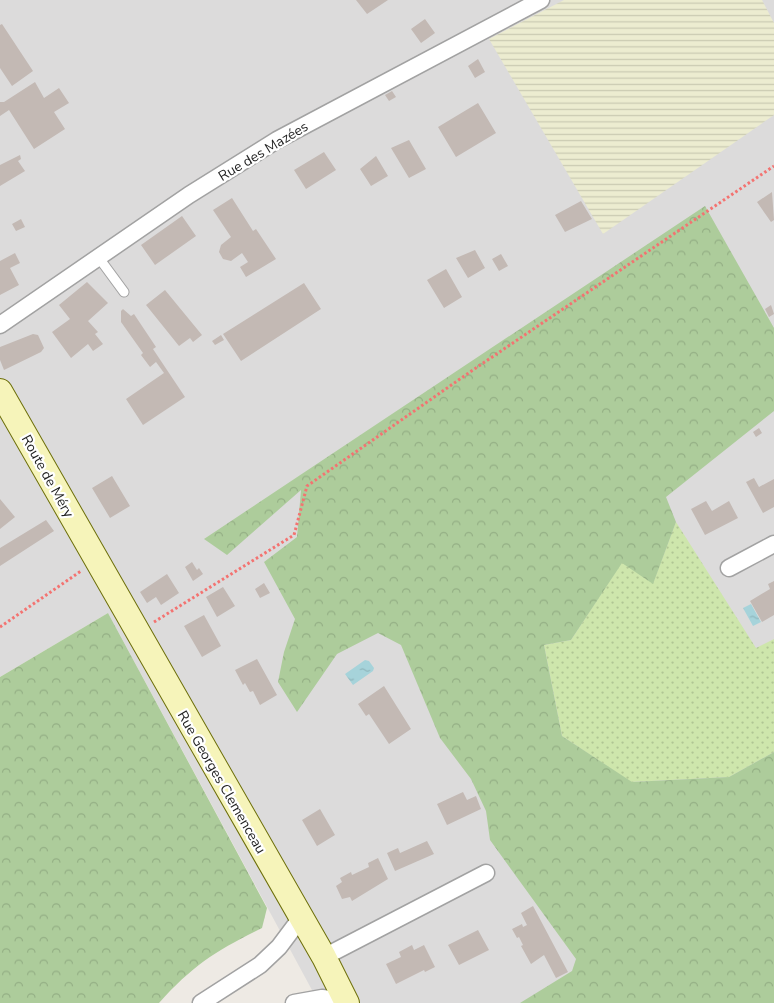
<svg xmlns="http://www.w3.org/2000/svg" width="774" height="1003" viewBox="0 0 774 1003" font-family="'Nunito Sans',sans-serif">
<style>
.residential{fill:#dcdbdb}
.farmland{fill:url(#farmland-rules)}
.grass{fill:url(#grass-dots)}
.forest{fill:url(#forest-crowns)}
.water{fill:url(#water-ripples)}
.building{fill:#c3b9b4}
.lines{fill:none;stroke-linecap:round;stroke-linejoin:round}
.lane-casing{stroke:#a2a2a2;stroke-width:11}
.street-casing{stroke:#a2a2a2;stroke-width:19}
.secondary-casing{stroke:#6d6f0a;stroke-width:26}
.path{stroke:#f37371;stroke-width:3;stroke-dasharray:2.5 2.5;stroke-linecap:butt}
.lane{stroke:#fff;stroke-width:9}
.street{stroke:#fff;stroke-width:16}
.secondary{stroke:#f6f4ba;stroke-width:24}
.labels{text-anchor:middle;stroke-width:4.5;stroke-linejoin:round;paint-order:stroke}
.street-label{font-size:14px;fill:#1e1e1e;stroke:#fff}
</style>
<defs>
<pattern id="farmland-rules" width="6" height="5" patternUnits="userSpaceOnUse" patternTransform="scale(1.25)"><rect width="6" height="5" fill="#ececd0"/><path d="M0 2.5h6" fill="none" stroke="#cacab2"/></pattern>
<pattern id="grass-dots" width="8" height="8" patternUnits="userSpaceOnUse" patternTransform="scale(1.25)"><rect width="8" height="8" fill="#cee6ac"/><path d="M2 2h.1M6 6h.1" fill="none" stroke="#b0c594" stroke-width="1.8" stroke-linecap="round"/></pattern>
<pattern id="forest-crowns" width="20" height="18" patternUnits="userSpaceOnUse" patternTransform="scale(1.25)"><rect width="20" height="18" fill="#adcc9b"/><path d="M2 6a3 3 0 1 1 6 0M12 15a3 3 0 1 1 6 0" fill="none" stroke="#94af85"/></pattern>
<pattern id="water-ripples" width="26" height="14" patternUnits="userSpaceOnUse" patternTransform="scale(1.25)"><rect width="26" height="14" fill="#a6d3da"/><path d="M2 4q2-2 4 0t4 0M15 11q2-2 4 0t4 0" fill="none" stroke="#8eb5bb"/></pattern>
</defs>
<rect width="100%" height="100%" fill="#eeeae4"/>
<!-- residential -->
<path class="residential" d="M 0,0 L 774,0 L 774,1003 L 319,1003 L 108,613 L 0,677 Z"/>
<!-- farmland -->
<path class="farmland" d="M 564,0 L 762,0 L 774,23 L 774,115 L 603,234 L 489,39 Z"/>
<!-- grass -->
<path class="grass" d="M 676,522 L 756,648 L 774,639 L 774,752 L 729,777 L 631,782 L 562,736 L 544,645 L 571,640 L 622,562 L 653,583 Z"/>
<!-- forest -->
<path class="forest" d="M 705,206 L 774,328 L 774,411 L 666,497 L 676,522 L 653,584 L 622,563 L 571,640 L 544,645 L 562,736 L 632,782 L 729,777 L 774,752 L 774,1003 L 520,1003 L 572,971 L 576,959 L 490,840 L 486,811 L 471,779 L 440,738 L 401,645 L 378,633 L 337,654 L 297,712 L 278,682 L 284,652 L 295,619 L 264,562 L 297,537 L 301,490 L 227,555 L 204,539 Z
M 108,613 L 267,908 L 262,928 C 217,950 193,965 159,1003 L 0,1003 L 0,677 Z"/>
<!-- water -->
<path class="water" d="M 751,604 L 761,622 L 753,626 L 743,608 Z
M 365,660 L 369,661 L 374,668 L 373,671 L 353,685 L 345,674 Z"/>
<!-- building -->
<path class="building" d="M 356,0 L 388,0 L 367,14 Z
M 425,19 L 435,33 L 421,43 L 411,29 Z
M 2,24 L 33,71 L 12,86 L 0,68 L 0,25 Z
M 478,59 L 485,72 L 475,78 L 468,66 Z
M 35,82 L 44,98 L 59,88 L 69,103 L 54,112 L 65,129 L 34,149 L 9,110 L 0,116 L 0,102 L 4,102 Z
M 392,91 L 396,97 L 389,101 L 385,95 Z
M 478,103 L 496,133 L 456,157 L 438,127 Z
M 409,140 L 426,169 L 409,178 L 391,148 Z
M 324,152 L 336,170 L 306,189 L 294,170 Z
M 20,155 L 21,159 L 18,161 L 25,171 L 0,186 L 0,165 Z
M 376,156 L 388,176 L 371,186 L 360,169 Z
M 772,192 L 774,220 L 771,222 L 757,202 Z
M 232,198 L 253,231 L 256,229 L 276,259 L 246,277 L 240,267 L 248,262 L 242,253 L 231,261 L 223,259 L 219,252 L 221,245 L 231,237 L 213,210 Z
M 581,201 L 592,219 L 565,232 L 555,215 Z
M 182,216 L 196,236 L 155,265 L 141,245 Z
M 21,219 L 25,227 L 16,231 L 12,224 Z
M 475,250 L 485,268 L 468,278 L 456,258 Z
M 15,253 L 20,263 L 10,268 L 19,285 L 0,295 L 0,261 Z
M 501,254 L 508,266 L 499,271 L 492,259 Z
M 446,269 L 462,297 L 444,308 L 427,280 Z
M 87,282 L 108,303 L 88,321 L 98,332 L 95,334 L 103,344 L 93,351 L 88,344 L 71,358 L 52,332 L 70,319 L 59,305 Z
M 304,283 L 321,309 L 241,361 L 223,334 Z
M 165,290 L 202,335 L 193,342 L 190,338 L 179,346 L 146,305 Z
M 771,305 L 774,314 L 769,317 L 765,309 Z
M 123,309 L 131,316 L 134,314 L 156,347 L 153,349 L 185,397 L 143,425 L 126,399 L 164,373 L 156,362 L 150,367 L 141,355 L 143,353 L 121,322 L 121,311 Z
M 33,334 L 38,335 L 44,348 L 41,352 L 4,370 L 0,360 L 0,347 Z
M 221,335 L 224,340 L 215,345 L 212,341 Z
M 759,428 L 762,433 L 756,437 L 753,432 Z
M 112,476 L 130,506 L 110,518 L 92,488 Z
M 754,478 L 759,487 L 774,479 L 774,507 L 763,513 L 746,482 Z
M 0,499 L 15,517 L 0,529 Z
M 706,501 L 712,511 L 729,501 L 738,518 L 705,535 L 691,509 Z
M 46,520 L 54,531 L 0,566 L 0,548 Z
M 192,562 L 197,570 L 199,568 L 203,574 L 193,581 L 185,567 Z
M 167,574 L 179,593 L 161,605 L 156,597 L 147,603 L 140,592 Z
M 774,581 L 774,615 L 762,622 L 750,601 L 770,589 L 768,584 Z
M 264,583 L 270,593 L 260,598 L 255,589 Z
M 223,587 L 235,606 L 217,617 L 206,597 Z
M 204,615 L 221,646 L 202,657 L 184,626 Z
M 257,659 L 277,695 L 260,705 L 253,691 L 250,692 L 245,683 L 243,685 L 235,670 Z
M 384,686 L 411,729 L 389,744 L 369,714 L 366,716 L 358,704 Z
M 463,792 L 467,800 L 476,796 L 481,809 L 447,825 L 437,804 Z
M 320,809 L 335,835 L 317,846 L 302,820 Z
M 427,841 L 434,854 L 395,871 L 387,853 L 398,848 L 400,853 Z
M 378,858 L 388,879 L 352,901 L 350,897 L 342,899 L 336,886 L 342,882 L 340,878 L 351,872 L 352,875 L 369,867 L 368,863 Z
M 533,906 L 568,972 L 556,978 L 544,955 L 531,964 L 521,946 L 523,945 L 519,937 L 517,938 L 512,929 L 522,924 L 523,927 L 527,925 L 521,913 Z
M 478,930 L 489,950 L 459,965 L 448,945 Z
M 412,945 L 414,950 L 424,945 L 435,967 L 425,972 L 424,970 L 396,984 L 386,964 L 401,957 L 399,952 Z"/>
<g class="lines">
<!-- lane casing -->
<g class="lane-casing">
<path id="lane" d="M 99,258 L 124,292"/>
</g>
<!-- street casing -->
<g class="street-casing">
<path id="street" d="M 0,325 L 189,195 L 277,140 L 541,0
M 729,568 L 774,544
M 324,957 L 486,873
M 201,1003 L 260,965 L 279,947 L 300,919
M 294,1003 L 322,998 L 346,1001"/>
</g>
<!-- secondary casing -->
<g class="secondary-casing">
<path id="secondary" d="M 0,391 L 324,957 L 347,1003"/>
</g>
<!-- path -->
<path class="path" d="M 154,622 L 294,535 L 307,486 L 470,372 L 774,166
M 0,627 L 81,571"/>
<!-- lane -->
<use href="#lane" class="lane"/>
<!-- street -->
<use href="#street" class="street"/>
<!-- secondary -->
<use href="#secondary" class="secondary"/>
</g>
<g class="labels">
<!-- street labels -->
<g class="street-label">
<text transform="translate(263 151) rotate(-31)" y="5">Rue des Mazées</text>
<text transform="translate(48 476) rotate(61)" y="5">Route de Méry</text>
<text transform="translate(222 782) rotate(60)" y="5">Rue Georges Clemenceau</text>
</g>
</g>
</svg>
